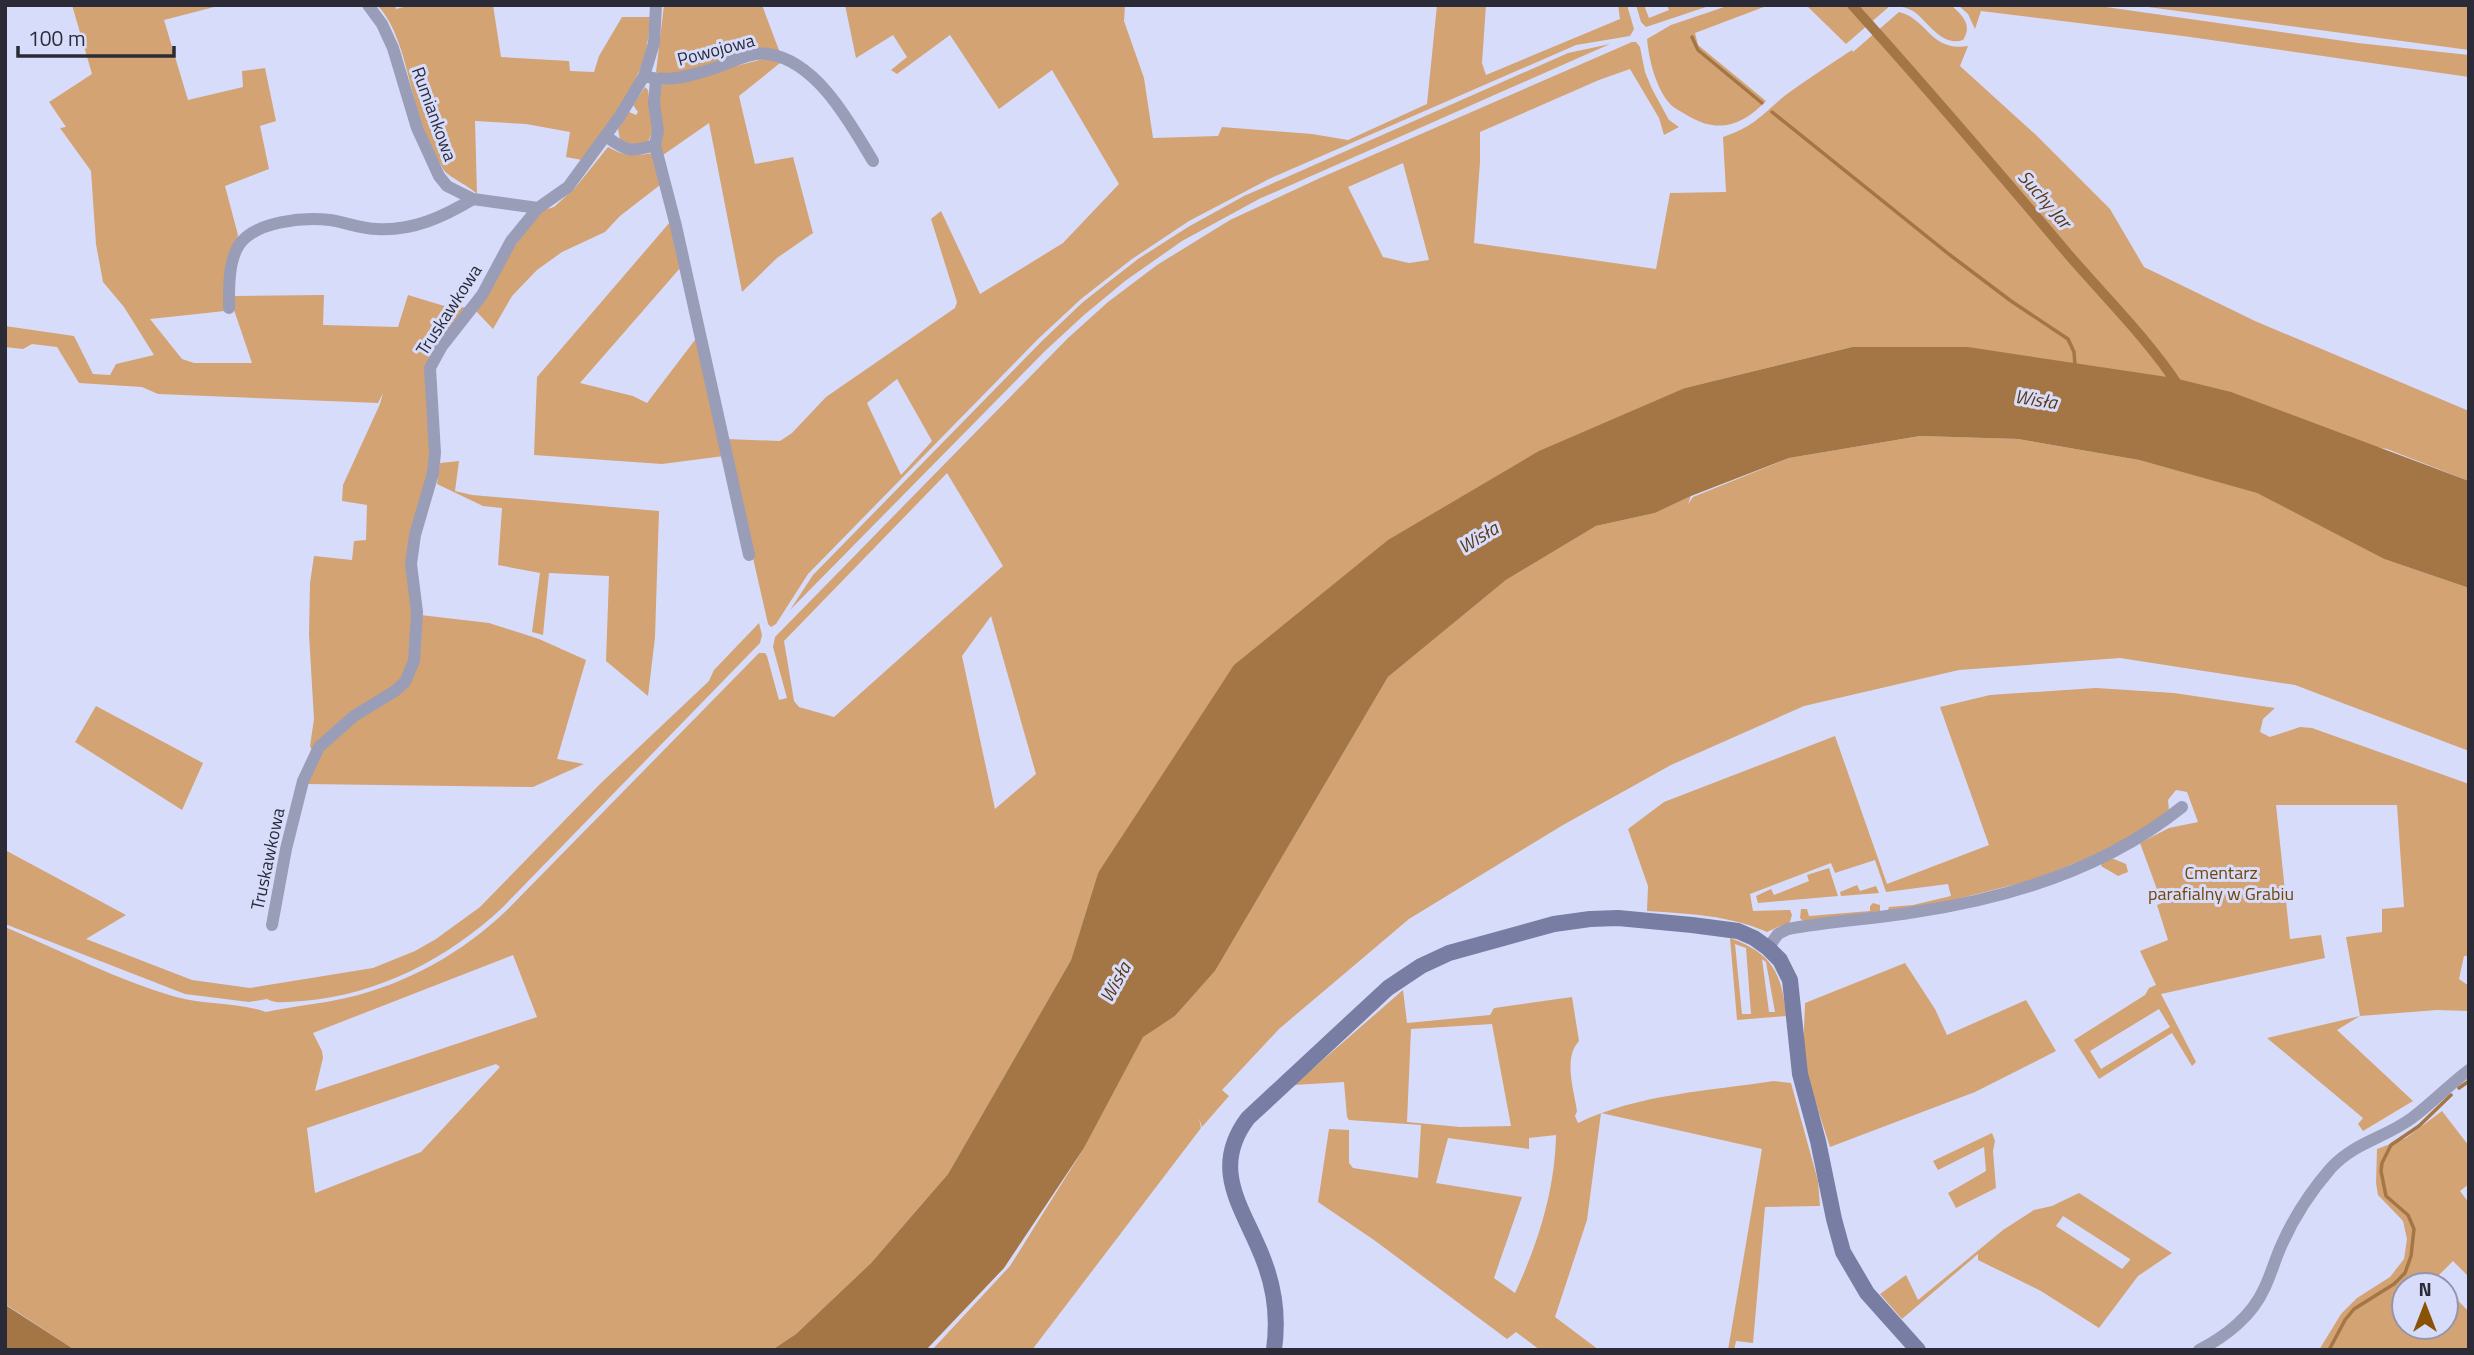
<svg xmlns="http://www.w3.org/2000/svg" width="2474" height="1355" viewBox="0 0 2474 1355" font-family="'Titillium Web',sans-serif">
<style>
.green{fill:#d3a373;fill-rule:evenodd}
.water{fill:#a47646}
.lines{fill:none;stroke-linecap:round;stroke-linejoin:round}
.stream{stroke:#a47646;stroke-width:3.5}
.canal{stroke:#a47646;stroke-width:10}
.street{stroke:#999db7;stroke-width:12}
.secondary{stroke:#787da3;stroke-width:16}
.labels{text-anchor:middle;stroke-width:6;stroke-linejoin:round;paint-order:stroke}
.street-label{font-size:18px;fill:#2a2b37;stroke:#d8dcfb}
.park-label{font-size:18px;fill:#734507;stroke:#d8dcfb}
.water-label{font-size:19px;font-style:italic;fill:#5b3914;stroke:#d8dcfb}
</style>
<rect width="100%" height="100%" fill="#d8dcfb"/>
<!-- green -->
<path class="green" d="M 72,5 L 222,5 L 164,20 L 188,100 L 243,87 L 242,71 L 265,68 L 276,121 L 260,126 L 269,169 L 225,186 L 238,235 L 234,249 L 225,311 L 150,319 L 182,359 L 194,363 L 252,363 L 234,310 L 232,296 L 324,295 L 323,325 L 398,327 L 408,295 L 451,308 L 468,307 L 428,369 L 430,467 L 418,514 L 412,614 L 489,623 L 539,639 L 586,660 L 557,759 L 584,764 L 533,787 L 306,784 L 317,761 L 310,746 L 314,719 L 309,635 L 310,583 L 314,556 L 352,560 L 354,541 L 366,540 L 367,505 L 342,501 L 343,485 L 380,404 L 383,393 L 378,403 L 158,394 L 142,387 L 79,383 L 57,347 L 32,344 L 23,349 L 5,347 L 5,326 L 74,336 L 93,374 L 110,375 L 116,364 L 154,355 L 124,307 L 103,282 L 96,244 L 91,171 L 60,128 L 66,127 L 49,102 L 92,74 Z
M 377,5 L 395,5 L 396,9 L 411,5 L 493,5 L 501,57 L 569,61 L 570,71 L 594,72 L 599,56 L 622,17 L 650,17 C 649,26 649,36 647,45 C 639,87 607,127 582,160 L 566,157 L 570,132 L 526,124 L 475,121 L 477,194 C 468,185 448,177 443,169 C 436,157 429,143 424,130 C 410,95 404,31 377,5 Z
M 664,5 L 762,5 L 780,53 L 667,76 L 656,72 Z
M 845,5 L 1125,5 L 1124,21 L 1144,78 L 1153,138 L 1218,136 L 1222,127 L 1312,134 L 1348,140 L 1427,104 L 1437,5 L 1486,5 L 1482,63 L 1486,75 L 1620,19 L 1618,5 L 1627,5 L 1634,29 L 1630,36 L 1576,45 L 1269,179 L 1189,221 L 1132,259 L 1081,299 L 1038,339 L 808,574 L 776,624 L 771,627 L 768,624 L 726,439 L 780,441 L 792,433 L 826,397 L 955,308 L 957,302 L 931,219 L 941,211 L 980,294 L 1063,243 L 1119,184 L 1052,70 L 999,109 L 950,35 L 897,74 L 891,70 L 907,57 L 893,35 L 856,58 ZM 897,379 L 932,441 L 901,475 L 867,403 Z
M 1636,5 L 1644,5 L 1649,18 L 1669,10 L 1667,5 L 1712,5 L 1646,27 L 1641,22 Z
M 1730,5 L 1769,5 L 1695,33 L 1698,45 L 1766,101 C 1741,127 1716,134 1685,114 C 1680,111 1674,108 1671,105 C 1656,89 1649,60 1647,39 L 1671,25 Z
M 1806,5 L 1951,5 C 1962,15 1973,25 1963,40 C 1941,47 1928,21 1913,11 C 1906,7 1898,6 1891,5 L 1846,44 Z
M 1958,5 L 2092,5 L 2358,43 L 2469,55 L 2469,77 L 2183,36 L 1981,11 L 1975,29 L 1968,14 Z
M 2133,5 L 2469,5 L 2469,50 Z
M 1899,12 C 1928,19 1930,52 1968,46 L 1960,66 L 2036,135 L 2110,209 L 2144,267 L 2255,321 L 2469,411 L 2469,481 L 2387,449 L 1852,347 L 1685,388 L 1098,873 L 1071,960 L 948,1174 L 871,1263 L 796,1334 L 772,1350 L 75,1350 L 5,1304 L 5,927 C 60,950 119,981 176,997 C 205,1005 237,1002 266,1012 C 293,1006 320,1004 346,998 C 407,984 462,953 507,910 L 759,653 L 765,653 L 767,656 L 779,700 L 787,698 L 773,647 L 775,637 L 1068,338 L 1108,302 L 1157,265 L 1230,220 L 1320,178 L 1632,42 L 1636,42 L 1640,47 L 1645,72 L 1652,89 L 1669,120 L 1679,127 L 1664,135 L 1659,118 L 1630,69 L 1599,80 L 1480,132 L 1480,162 L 1474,243 L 1656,269 L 1670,193 L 1726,192 L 1723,137 C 1756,126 1762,114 1787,94 C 1808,79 1830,64 1852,50 L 1853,52 ZM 1403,163 L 1429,260 L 1409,263 L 1383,257 L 1348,187 ZM 947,473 L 1003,566 L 834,717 L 799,707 L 794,701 L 784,641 ZM 991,616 L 1036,774 L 995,809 L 962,656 ZM 513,955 L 537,1017 L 315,1091 L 323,1058 L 322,1051 L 313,1033 ZM 496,1064 L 500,1067 L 421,1152 L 315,1193 L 307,1128 Z
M 1610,44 L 1259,199 L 1182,241 L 1125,281 L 1084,315 L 1045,351 L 790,610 L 813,575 L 1043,340 L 1083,302 L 1138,259 L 1188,227 L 1244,196 L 1568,53 Z
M 767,58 L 780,63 L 739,96 L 755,164 L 793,157 L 813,233 L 777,258 L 742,292 L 709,123 L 663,155 L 660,146 L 659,86 Z
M 645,87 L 648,90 L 653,129 L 649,140 L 638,146 L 620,140 L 618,129 L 629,112 L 636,115 L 638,112 L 633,105 Z
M 608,147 C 625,157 636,156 654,153 L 660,185 L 620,216 L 605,232 L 562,252 L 537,270 L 512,296 L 493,329 L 476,311 L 506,258 L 540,211 L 554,207 L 575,188 Z
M 670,222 L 681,267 L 580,383 L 633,396 L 647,403 L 698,336 L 724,456 L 662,464 L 534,455 L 537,377 Z
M 1920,436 L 2018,439 L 2139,460 L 2258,493 L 2384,559 L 2469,588 L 2469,751 L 2295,685 L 2120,658 L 1959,670 L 1804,706 L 1671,765 L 1563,825 L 1409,919 L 1279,1029 L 1222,1090 L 1229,1096 L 1202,1127 L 1199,1118 L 1201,1128 L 1032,1350 L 932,1350 L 1010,1266 L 1084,1148 L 1143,1036 L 1175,1016 L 1215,971 L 1388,677 L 1506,580 L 1596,526 L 1655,513 L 1691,496 L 1688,504 L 1693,497 L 1789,458 Z
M 459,461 L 455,491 L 472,495 L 659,511 L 655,637 L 648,696 L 606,661 L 609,576 L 549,573 L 543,635 L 532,632 L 540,573 L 498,565 L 502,508 L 483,506 L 437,484 L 440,463 Z
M 759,623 L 762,635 L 760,643 L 503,907 C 449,958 378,995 303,1001 C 291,1001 276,1005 267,999 L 249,1002 L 185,994 L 5,924 L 5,850 L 126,915 L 86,939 L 192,980 L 250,988 L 373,968 L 415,951 L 436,939 L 480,907 L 601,783 L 709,681 L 714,670 Z
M 2096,688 L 2174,693 L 2275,708 L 2263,719 L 2260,732 L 2270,737 L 2300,727 L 2312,728 L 2469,784 L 2469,956 L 2464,956 L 2459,979 L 2469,986 L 2469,1011 L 2437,1010 L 2360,1016 L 2337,1030 L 2413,1101 L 2363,1131 L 2358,1124 L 2363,1118 L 2267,1038 L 2360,1016 L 2346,937 L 2382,932 L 2382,909 L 2404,907 L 2397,805 L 2276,805 L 2290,939 L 2321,935 L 2325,958 L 2161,994 L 2196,1062 L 2192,1066 L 2172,1033 L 2099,1079 L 2074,1040 L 2145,995 L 2149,988 L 2156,985 L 2140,951 L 2168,940 L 2157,905 L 2162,903 L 2140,843 L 2169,828 L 2198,822 L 2187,792 L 2176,790 L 2168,800 L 2169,811 L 2126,842 L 2036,879 L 1914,910 L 1888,910 L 1889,907 L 1913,905 L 1951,896 L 1948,884 L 1886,892 L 1875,860 L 1835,873 L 1831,863 L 1750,894 L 1753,911 L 1790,910 L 1792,915 L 1789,925 L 1780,926 L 1767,932 C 1728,915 1690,914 1647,911 L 1648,886 L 1628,829 L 1664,802 L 1835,736 L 1887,884 L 1989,845 L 1940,707 L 1990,695 ZM 2159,1009 L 2170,1027 L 2101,1069 L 2090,1051 Z
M 96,706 L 203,763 L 182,810 L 75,742 Z
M 2108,859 L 2114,859 L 2126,864 L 2128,872 L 2118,876 L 2101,866 L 2102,862 Z
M 1829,868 L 1838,896 L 1758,903 L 1756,896 L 1771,889 L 1774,895 L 1809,881 L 1807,875 Z
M 1857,885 L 1860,891 L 1876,886 L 1879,893 L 1841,896 L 1840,892 Z
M 1873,903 L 1880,905 L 1880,911 L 1803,921 L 1800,918 L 1801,909 L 1807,909 L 1809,916 L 1870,911 L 1870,906 Z
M 1730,938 C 1772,953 1782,973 1786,1016 L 1737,1020 ZM 1735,944 L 1746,948 L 1751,1014 L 1742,1014 ZM 1762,959 L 1766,962 L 1775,1012 L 1769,1012 Z
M 1905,963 L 1935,1009 L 1947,1035 L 2026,1000 L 2056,1051 L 1975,1092 L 1830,1147 L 1807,1076 L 1803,1057 L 1805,1003 Z
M 1403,990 L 1407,1023 L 1490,1015 L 1494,1008 L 1572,997 L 1579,1041 C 1563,1058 1574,1090 1577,1111 L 1575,1116 L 1578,1123 C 1638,1094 1709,1091 1774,1081 L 1791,1083 L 1818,1181 L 1820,1206 L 1765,1207 L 1753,1343 L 1736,1341 L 1734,1350 L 1728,1350 L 1762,1149 L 1601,1113 L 1587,1220 L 1555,1317 L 1599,1350 L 1540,1350 L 1516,1332 L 1507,1339 L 1374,1240 L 1318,1202 L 1329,1129 L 1349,1130 L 1349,1163 L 1353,1168 L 1418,1178 L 1421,1125 L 1349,1120 L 1347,1117 L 1344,1082 L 1294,1085 ZM 1492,1024 L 1511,1126 L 1460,1127 L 1407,1122 L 1411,1029 ZM 1556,1135 C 1555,1190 1538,1244 1515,1293 L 1494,1278 L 1522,1197 L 1436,1183 L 1448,1138 L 1529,1149 L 1529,1138 Z
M 2442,1111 L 2469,1146 L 2469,1184 L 2460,1191 L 2469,1203 L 2469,1277 L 2453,1261 L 2436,1278 L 2443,1285 L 2404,1285 L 2404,1327 L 2446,1327 L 2446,1288 L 2469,1312 L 2469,1350 L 2319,1350 L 2341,1314 L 2357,1298 L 2390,1277 L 2404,1259 L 2407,1239 L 2403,1221 L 2378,1195 L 2376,1183 L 2377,1149 L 2406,1138 Z
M 1992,1133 L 1995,1141 L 1993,1151 L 1996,1188 L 1956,1208 L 1948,1193 L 1986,1171 L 1984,1147 L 1938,1170 L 1933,1161 Z
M 2079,1193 L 2172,1253 L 2138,1276 L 2099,1328 L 2041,1291 L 1978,1260 L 1978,1254 L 1902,1319 L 1880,1294 L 1906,1275 L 1918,1300 L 2003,1230 L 2034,1210 L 2052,1206 ZM 2063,1216 L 2130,1259 L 2130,1260 L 2122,1269 L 2056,1226 Z"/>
<!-- water -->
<path class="water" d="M 1852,347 L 1968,347 L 2174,378 L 2231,392 L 2469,481 L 2469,588 L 2384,559 L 2257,493 L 2139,460 L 2018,439 L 1920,436 L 1789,458 L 1691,496 L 1655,513 L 1596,526 L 1506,580 L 1388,677 L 1215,971 L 1175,1016 L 1143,1037 L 1084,1148 L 1004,1268 L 926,1350 L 772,1350 L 796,1334 L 871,1263 L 948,1174 L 1071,960 L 1098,873 L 1234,665 L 1388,540 L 1539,451 L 1685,388 Z
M 5,1304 L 7,1306 L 75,1350 L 5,1350 Z"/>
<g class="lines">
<!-- stream -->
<path class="stream" d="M 1692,37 L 1698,50 L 1762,103
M 1772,112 L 1950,255 L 2011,301 L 2068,339 L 2074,352 L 2075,365
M 2459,1088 L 2469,1081
M 2329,1350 L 2345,1320 L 2354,1309 L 2394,1284 L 2405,1273 L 2411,1256 L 2414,1229 L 2408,1215 L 2386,1196 L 2381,1171 L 2382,1163 L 2391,1145 L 2419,1126 L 2451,1095"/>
<!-- canal -->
<path class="canal" d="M 1852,5 C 1926,87 1997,170 2068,254 C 2106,298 2148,339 2180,388"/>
<!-- street -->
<path class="street" d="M 368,5 L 382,24 L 393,48 L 417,128 L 439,176 L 447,186 L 473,199 L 538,208
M 644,76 C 667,83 689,76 712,69 C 728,64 750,51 768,54 C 817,61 850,123 873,161
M 607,137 C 627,152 632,152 655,145 L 658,131 L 654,103 L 656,80
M 655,145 L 676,226 L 749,555
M 229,308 C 229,289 228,262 239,245 C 255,221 304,217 330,220 C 345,222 361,229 377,229 C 413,231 443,217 473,199
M 272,925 L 286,849 L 303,781 L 319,747 L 354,716 L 395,691 L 405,682 L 414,661 L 417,612 L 411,564 L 415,535 L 433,473 L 435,453 L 430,368 L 442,346 L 482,295 L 511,241 L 538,208 L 568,187 L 620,116 L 644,76 L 654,43 L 656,5
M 1768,948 L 1778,934 L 1788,929 C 1830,921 1873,919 1915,912 C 2011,898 2106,868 2182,807
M 2199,1350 C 2225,1337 2252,1316 2264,1289 C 2271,1275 2275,1259 2282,1244 C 2294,1217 2311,1191 2331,1168 C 2355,1142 2385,1138 2412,1118 C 2432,1103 2449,1085 2469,1070"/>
<!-- secondary -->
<path class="secondary" d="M 1274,1350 C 1278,1321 1275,1291 1265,1264 C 1247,1212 1207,1172 1248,1118 L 1388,988 L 1421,966 L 1449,953 L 1554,924 L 1590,919 L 1618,918 L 1692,925 L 1738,931 L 1754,938 L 1768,948 L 1780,960 L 1790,980 L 1800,1074 L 1818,1141 L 1834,1219 L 1843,1252 L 1867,1293 L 1918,1350"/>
</g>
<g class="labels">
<!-- street labels -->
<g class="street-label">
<text transform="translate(716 50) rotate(-15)" y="6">Powojowa</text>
<text transform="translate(434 114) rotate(70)" y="6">Rumiankowa</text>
<text transform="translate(449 310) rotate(-57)" y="6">Truskawkowa</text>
<text transform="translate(268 859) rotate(-78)" y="6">Truskawkowa</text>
</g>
<!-- park labels -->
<g class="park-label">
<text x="2221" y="879">Cmentarz<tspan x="2221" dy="21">parafialny w Grabiu</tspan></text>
</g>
<!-- water labels -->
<g class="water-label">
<text transform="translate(2045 199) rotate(49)" y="7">Suchy Jar</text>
<text transform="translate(2036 399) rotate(9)" y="7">Wisła</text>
<text transform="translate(1478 537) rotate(-31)" y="7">Wisła</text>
<text transform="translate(1115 982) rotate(-61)" y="7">Wisła</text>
</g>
</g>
<!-- border -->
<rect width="2474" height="1355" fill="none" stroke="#2a2b37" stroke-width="14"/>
<!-- north arrow -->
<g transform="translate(2425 1306)"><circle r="33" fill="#d8dcfb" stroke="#9295ad" stroke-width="2"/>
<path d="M0-5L12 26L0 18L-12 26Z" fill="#895204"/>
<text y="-10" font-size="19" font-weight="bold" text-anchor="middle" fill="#2a2b37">N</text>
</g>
<!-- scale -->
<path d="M18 46v10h156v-10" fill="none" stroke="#2a2b37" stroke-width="3.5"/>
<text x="28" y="46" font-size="21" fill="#2a2b37" stroke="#d8dcfb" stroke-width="5" paint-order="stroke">100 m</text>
</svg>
